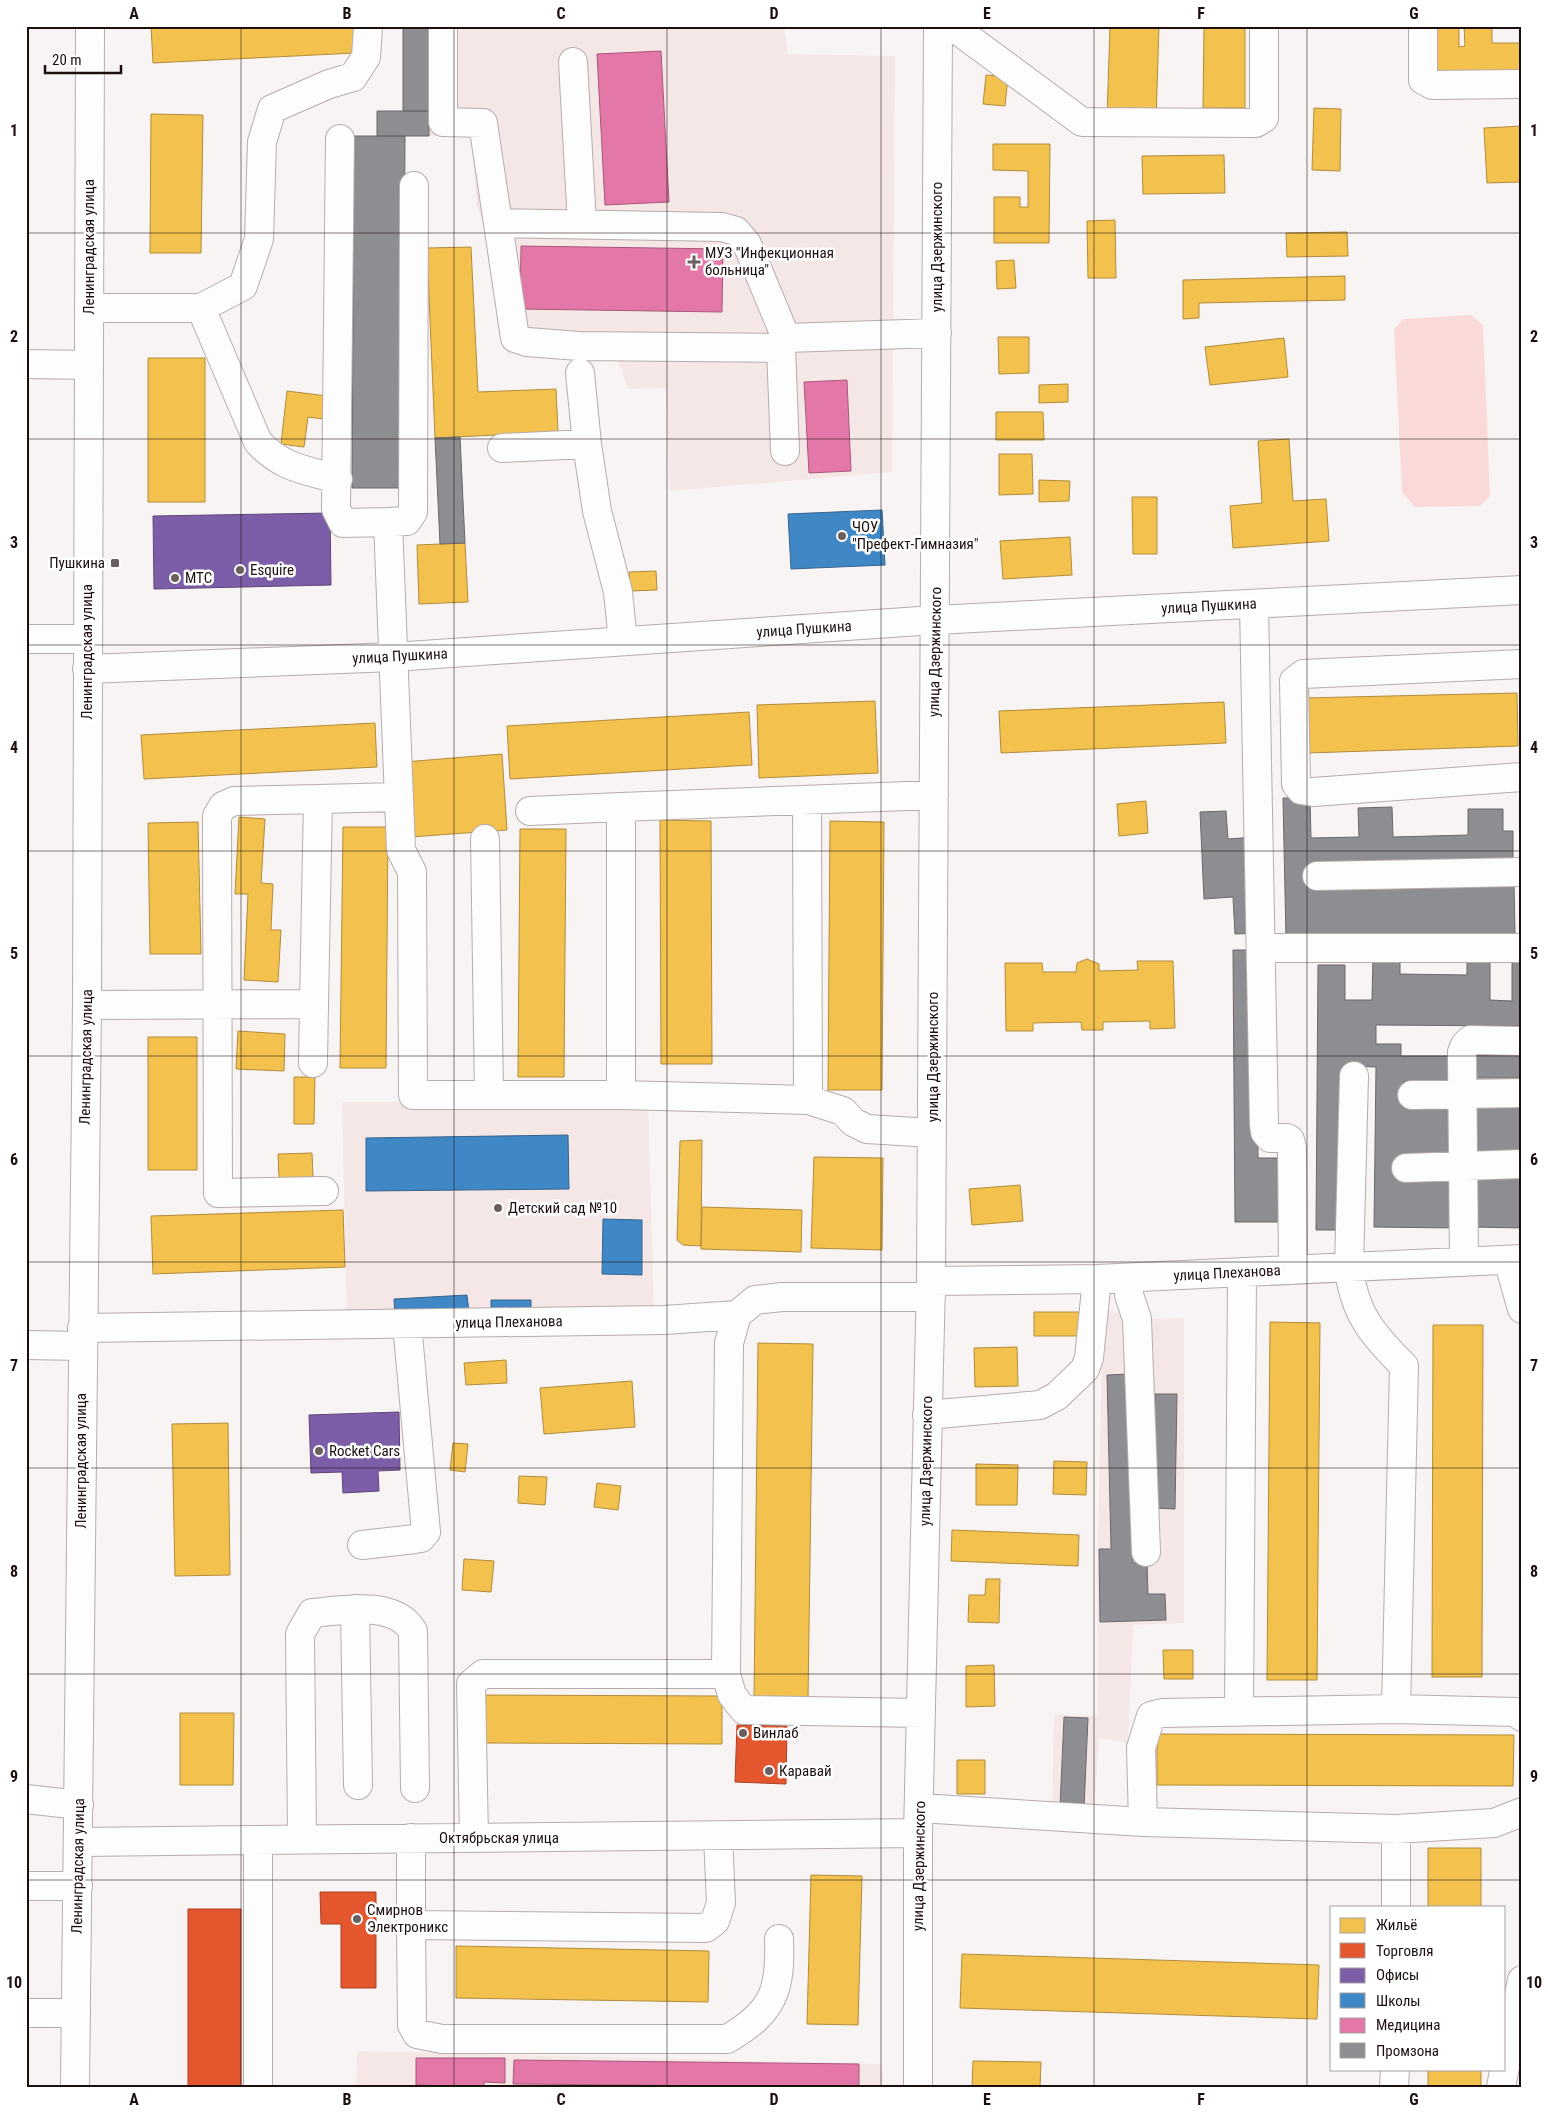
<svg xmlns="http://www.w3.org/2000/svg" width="1548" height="2113" viewBox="0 0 1548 2113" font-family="'Roboto Condensed',sans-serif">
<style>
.built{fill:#f5e7e6}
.green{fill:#f9dad8}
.homes{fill:#f2c14e;stroke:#b28c3b}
.shops{fill:#e4572e;stroke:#a84124}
.offices{fill:#7b5ea7;stroke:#5f4679}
.schools{fill:#3f88c5;stroke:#35648e}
.health{fill:#e377a8;stroke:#a8587a}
.industry{fill:#8d8d92;stroke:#6b676a}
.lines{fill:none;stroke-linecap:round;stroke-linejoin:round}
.minor-casing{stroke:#b6acab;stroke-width:30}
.major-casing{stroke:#b6acab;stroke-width:30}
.highway-casing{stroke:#b6acab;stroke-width:30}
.minor{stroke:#fefdfd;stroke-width:28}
.major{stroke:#fefdfd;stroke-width:28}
.highway{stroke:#fefdfd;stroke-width:28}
.grid{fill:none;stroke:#1d0f0e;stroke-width:1;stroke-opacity:0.55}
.poi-dot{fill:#6a5f5e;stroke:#fff;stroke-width:2}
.labels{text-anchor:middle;stroke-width:5;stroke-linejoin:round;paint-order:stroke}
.street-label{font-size:15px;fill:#1d0f0e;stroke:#fff}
.poi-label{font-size:15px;fill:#1d0f0e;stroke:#fff;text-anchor:start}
.neatline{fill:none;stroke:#1d0f0e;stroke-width:2}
.grid-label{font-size:16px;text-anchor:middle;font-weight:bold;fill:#1d0f0e}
</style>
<rect width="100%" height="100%" fill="#f9f4f4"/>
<!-- built -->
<path class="built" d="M 429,26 L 784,26 L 788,54 L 895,56 L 892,472 L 670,491 L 666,388 L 628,389 L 615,351 L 508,354 L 499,334 L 497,285 L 490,239 L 477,207 L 471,135 L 429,136 Z
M 342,1102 L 648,1102 L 654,1313 L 347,1320 Z
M 1103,1308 L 1137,1319 L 1184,1318 L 1184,1623 L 1133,1625 L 1128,1743 L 1099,1738 L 1094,1811 L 1052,1808 L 1054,1715 L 1098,1716 L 1097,1581 Z
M 357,2051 L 882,2064 L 883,2087 L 356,2087 Z"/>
<!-- green -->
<path class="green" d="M 1471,315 L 1483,325 L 1490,496 L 1480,506 L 1415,507 L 1402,492 L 1394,330 L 1403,319 Z"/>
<!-- homes -->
<path class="homes" d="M 151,26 L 354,26 L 355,53 L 153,63 Z
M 1110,26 L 1159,26 L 1156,119 L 1107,117 Z
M 1204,26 L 1245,26 L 1245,108 L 1203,108 Z
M 1436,26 L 1459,26 L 1459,47 L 1465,46 L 1464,26 L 1492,26 L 1492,43 L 1522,43 L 1522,75 L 1436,76 Z
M 986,75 L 1008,77 L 1005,106 L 983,104 Z
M 1314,108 L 1341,109 L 1340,171 L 1312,170 Z
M 151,114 L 203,115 L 201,253 L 150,253 Z
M 1522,126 L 1522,182 L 1487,183 L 1484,128 Z
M 993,144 L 1050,144 L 1049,243 L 994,243 L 994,197 L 1020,197 L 1020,207 L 1028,207 L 1028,171 L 993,170 Z
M 1224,155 L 1225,193 L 1143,194 L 1142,156 Z
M 1115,220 L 1116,278 L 1088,278 L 1087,221 Z
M 1347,232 L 1348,256 L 1287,257 L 1286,233 Z
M 471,247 L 478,392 L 556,389 L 558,432 L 435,438 L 427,248 Z
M 1014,260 L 1016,288 L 997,289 L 996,261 Z
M 1345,276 L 1345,300 L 1199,303 L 1199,318 L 1183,319 L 1183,280 Z
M 998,337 L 1029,337 L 1029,373 L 999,374 Z
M 1284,338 L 1288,377 L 1210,385 L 1205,347 Z
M 148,358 L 205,358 L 205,502 L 148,502 Z
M 1068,384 L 1068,402 L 1039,403 L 1039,385 Z
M 287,391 L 327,396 L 324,419 L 308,417 L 304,447 L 281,444 Z
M 996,412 L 1043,412 L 1044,440 L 996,440 Z
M 1289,439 L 1293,501 L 1326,499 L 1329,541 L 1233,548 L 1230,506 L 1262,503 L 1258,441 Z
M 999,454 L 1032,454 L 1033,494 L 999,495 Z
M 1039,480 L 1070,481 L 1069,501 L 1039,502 Z
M 1132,497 L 1157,497 L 1157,554 L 1133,554 Z
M 1070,537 L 1072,575 L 1003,579 L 1000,541 Z
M 465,543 L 468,602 L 419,604 L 417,545 Z
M 656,571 L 657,590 L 630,591 L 629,572 Z
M 1517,693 L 1518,746 L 1308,753 L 1305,698 Z
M 875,701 L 878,773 L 759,778 L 757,705 Z
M 1224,702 L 1226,743 L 1001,753 L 999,711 Z
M 749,712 L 752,765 L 510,779 L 507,726 Z
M 375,723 L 377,767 L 144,779 L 141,735 Z
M 502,754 L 507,830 L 410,837 L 404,762 Z
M 1146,801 L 1148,833 L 1119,836 L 1117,804 Z
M 239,817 L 265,819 L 261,883 L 273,884 L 271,930 L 281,930 L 278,982 L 244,980 L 248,894 L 235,894 Z
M 660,820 L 711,821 L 712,1064 L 661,1064 Z
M 830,821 L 884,822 L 882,1090 L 828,1090 Z
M 198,822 L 201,954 L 150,954 L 148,823 Z
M 343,827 L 388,827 L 386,1068 L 340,1068 Z
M 520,829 L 566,829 L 564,1077 L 518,1077 Z
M 1087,959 L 1099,964 L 1099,971 L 1138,970 L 1137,961 L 1173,961 L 1175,1028 L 1150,1029 L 1150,1021 L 1103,1022 L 1103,1030 L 1082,1030 L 1081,1022 L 1033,1023 L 1033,1031 L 1006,1031 L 1005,963 L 1042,963 L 1043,972 L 1076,972 L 1077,963 Z
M 238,1031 L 285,1034 L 284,1071 L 236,1069 Z
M 148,1037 L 197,1037 L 197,1170 L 148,1170 Z
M 294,1077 L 315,1077 L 314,1124 L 294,1124 Z
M 702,1140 L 701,1246 L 683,1245 L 677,1240 L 680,1141 Z
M 312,1153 L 313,1177 L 279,1178 L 278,1154 Z
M 814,1157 L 883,1158 L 882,1250 L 811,1248 Z
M 1020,1185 L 1023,1221 L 972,1225 L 969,1189 Z
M 702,1207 L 802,1210 L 801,1252 L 701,1249 Z
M 343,1210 L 345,1267 L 153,1274 L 151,1216 Z
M 1034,1312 L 1087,1312 L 1088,1336 L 1034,1336 Z
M 1270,1322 L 1320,1323 L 1317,1680 L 1267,1680 Z
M 1433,1325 L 1483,1325 L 1482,1677 L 1432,1677 Z
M 758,1343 L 813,1344 L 808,1700 L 754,1699 Z
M 1017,1347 L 1018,1386 L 975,1387 L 974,1348 Z
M 506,1360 L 507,1383 L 466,1385 L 464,1363 Z
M 632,1381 L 635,1427 L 544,1434 L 540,1388 Z
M 228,1423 L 230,1575 L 175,1576 L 172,1424 Z
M 453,1443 L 468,1444 L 465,1472 L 450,1470 Z
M 1054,1461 L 1087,1462 L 1086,1495 L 1053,1494 Z
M 976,1464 L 1018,1465 L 1017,1505 L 976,1505 Z
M 519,1476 L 547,1477 L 545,1505 L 518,1503 Z
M 597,1483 L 621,1486 L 618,1510 L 594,1507 Z
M 952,1530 L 1079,1535 L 1078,1566 L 951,1561 Z
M 464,1559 L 494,1561 L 491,1592 L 462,1590 Z
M 986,1579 L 1000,1579 L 999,1623 L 968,1622 L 969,1595 L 985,1595 Z
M 1163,1650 L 1193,1650 L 1193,1679 L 1164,1679 Z
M 994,1665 L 995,1706 L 966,1707 L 966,1666 Z
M 484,1695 L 722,1696 L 722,1744 L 484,1743 Z
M 180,1713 L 234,1713 L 233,1785 L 180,1785 Z
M 1157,1734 L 1514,1735 L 1513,1786 L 1157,1785 Z
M 957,1760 L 985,1760 L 985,1794 L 957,1794 Z
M 1428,1848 L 1481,1848 L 1481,1907 L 1428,1907 Z
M 811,1875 L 862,1876 L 858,2025 L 807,2024 Z
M 456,1946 L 709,1951 L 708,2002 L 456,1998 Z
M 962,1954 L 1319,1965 L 1317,2019 L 960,2008 Z
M 973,2061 L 1041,2062 L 1040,2087 L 972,2087 Z
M 1428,2069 L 1481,2069 L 1481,2087 L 1428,2086 Z"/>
<!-- shops -->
<path class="shops" d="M 737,1725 L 787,1726 L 786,1784 L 735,1782 Z
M 320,1892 L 376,1892 L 376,1988 L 341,1988 L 341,1924 L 321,1924 Z
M 188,1909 L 241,1909 L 241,2087 L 188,2087 Z"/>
<!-- offices -->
<path class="offices" d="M 330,513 L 331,585 L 154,589 L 153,516 Z
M 399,1412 L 400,1470 L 378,1471 L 379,1491 L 343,1493 L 342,1472 L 311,1473 L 309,1415 Z"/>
<!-- schools -->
<path class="schools" d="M 882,510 L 885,565 L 791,569 L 788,514 Z
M 568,1135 L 569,1189 L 366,1191 L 366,1138 Z
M 603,1219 L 642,1220 L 642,1275 L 602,1274 Z
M 467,1295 L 469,1312 L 395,1317 L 394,1299 Z
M 491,1300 L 531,1300 L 531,1314 L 491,1315 Z"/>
<!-- health -->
<path class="health" d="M 661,51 L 669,202 L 605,205 L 597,54 Z
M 521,246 L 723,249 L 722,312 L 520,309 Z
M 847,380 L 851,471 L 809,473 L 804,382 Z
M 416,2058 L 505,2058 L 505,2083 L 484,2082 L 484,2087 L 416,2085 Z
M 514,2060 L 859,2064 L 859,2087 L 513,2084 Z"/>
<!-- industry -->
<path class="industry" d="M 403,26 L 429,26 L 429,111 L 403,111 Z
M 377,111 L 429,111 L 429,136 L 377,136 Z
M 354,136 L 405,136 L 403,488 L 352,488 Z
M 460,437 L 465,543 L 440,544 L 435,438 Z
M 1283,798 L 1310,798 L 1311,838 L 1359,837 L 1358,808 L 1392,807 L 1393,837 L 1468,835 L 1468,809 L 1503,809 L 1503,831 L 1513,831 L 1513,861 L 1310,865 L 1311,889 L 1514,885 L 1515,934 L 1286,939 Z
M 1226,811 L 1228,839 L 1255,837 L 1259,933 L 1235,934 L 1233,897 L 1204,899 L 1200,812 Z
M 1233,950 L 1256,950 L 1258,1158 L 1283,1158 L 1284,1222 L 1235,1222 Z
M 1512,952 L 1522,953 L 1522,1026 L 1376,1025 L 1376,1044 L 1401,1044 L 1401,1056 L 1456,1056 L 1456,1082 L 1403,1082 L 1403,1107 L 1458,1108 L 1457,1228 L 1374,1227 L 1376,1067 L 1342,1066 L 1340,1230 L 1316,1230 L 1318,965 L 1345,965 L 1345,1000 L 1372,1000 L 1373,956 L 1400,957 L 1400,974 L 1467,975 L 1467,961 L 1490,961 L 1490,1000 L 1512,1001 Z
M 1474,1055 L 1522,1055 L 1522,1078 L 1474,1078 Z
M 1475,1103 L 1522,1103 L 1522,1153 L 1475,1153 Z
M 1474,1175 L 1522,1175 L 1522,1228 L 1473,1227 Z
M 1128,1374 L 1133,1563 L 1147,1562 L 1148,1594 L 1165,1594 L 1166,1620 L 1100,1622 L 1099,1549 L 1111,1549 L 1107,1375 Z
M 1155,1394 L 1177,1394 L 1175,1509 L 1153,1508 Z
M 1064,1717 L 1088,1718 L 1084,1808 L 1060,1807 Z"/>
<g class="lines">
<!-- minor casing -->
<g class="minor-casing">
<path id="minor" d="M 952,26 L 1082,122 L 1256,123 L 1264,118 L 1264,26
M 1423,26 L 1423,80 L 1432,85 L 1522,84
M 443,28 L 443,122 L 483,123 L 515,338 L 527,342 L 579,346 L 781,348 L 785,451
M 573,62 L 582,224
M 340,139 L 336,509 L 343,523 L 388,522 L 401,850 L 412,872 L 413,1095 L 621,1095 L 808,1100 L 843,1111 L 853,1122 L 867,1129 L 932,1133
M 498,223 L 722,227 L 736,231 L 747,244 L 786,338 L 781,348
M 89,308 L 201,308 L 243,286 L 259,239 L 262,142 L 272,109 L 329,84 L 353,77 L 366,57 L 368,26
M 201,308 L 258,442 C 282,468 305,470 338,479
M 786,338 L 937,333
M 26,364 L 89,365
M 580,373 L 587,444 L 597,511 L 618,592 L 623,641
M 502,448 L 587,444
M 388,522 L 407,521 L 413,512 L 414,186
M 1254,604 L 1264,1125 L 1265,1132 L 1270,1138 L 1287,1138 L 1290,1140 L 1292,1148 L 1293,1270
M 26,639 L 87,639
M 1522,664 L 1303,674 L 1294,681 L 1296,784 L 1301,790 L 1313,792 L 1522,777
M 318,799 L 234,801 L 223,806 L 217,816 L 218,1193 L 324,1191
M 807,801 L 808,1100
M 530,811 L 621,807
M 485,839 L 489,1094
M 1317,876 L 1522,872
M 1262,948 L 1522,948
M 314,1004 L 318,799 L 399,797
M 87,1005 L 314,1004 L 313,1063
M 1354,1076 L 1349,1268 C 1354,1314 1373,1335 1404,1366 L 1396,1709
M 621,1095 L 621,807 L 934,795
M 1412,1095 L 1522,1093
M 1406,1168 L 1522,1164
M 1508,1260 L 1522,1309
M 1464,1262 L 1462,1052 L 1465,1045 L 1470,1040 L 1522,1041
M 1129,1278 L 1129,1295 L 1137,1319 L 1146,1552
M 931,1281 L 1097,1279 L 1522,1259
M 82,1328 L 664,1320 L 737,1315 L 755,1300 L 782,1297 L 931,1297
M 26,1345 L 81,1346
M 927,1415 L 1040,1405 L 1057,1396 L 1085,1369 L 1089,1358 L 1097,1279
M 362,1545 L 415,1539 L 421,1538 L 426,1532 L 407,1324
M 355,1609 L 358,1785
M 726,1674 L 732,1695 L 744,1710 L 921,1713
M 1239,1712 L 1242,1272
M 26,1799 L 79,1805
M 920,1808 L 1143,1822 L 1396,1829 L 1494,1823 L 1522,1812
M 1143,1822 L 1141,1748 L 1151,1716 L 1162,1713 L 1396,1709 L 1516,1712 L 1522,1717
M 411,1838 L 411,1925 L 706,1928 L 715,1921 L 721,1903 L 718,1836
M 474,1838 L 471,1684 L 483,1674 L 726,1674 L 729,1343 L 737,1315
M 302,1839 L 300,1634 L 312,1613 C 343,1610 394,1600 413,1631 L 415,1788
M 258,1840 L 258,2087
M 79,1842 L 918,1833
M 26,1886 L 78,1886
M 1396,1907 L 1396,1829
M 411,1925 L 412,2025 L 417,2034 L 442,2039 L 727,2039 C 774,2012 781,1990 779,1939
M 26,2013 L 76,2013
M 918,2087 L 918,1833 L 931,1281 L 938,26
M 1394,2087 L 1395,2069
M 1501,2087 L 1522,1980"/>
</g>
<!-- major casing -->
<g class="major-casing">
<path id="major" d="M 87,669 L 393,657 L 935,620 L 1522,590"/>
</g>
<!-- highway casing -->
<g class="highway-casing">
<path id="highway" d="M 75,2087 L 87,1005 L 90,26"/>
</g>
<!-- minor -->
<use href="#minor" class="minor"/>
<!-- major -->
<use href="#major" class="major"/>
<!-- highway -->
<use href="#highway" class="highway"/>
</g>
<!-- grid -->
<path class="grid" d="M 241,26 L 241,2087M 454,26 L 454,2087M 667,26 L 667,2087M 881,26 L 881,2087M 1094,26 L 1094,2087M 1307,26 L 1307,2087M 26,233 L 1522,233M 26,439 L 1522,439M 26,645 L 1522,645M 26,851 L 1522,851M 26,1056 L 1522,1056M 26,1262 L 1522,1262M 26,1468 L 1522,1468M 26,1674 L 1522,1674M 26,1880 L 1522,1880"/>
<!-- markers -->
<g class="poi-dot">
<path d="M691.5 254.5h5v5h5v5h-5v5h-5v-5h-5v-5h5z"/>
<circle cx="842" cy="536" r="5"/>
<rect x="110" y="558" width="10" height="10" rx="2.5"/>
<circle cx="240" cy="570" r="5"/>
<circle cx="175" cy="578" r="5"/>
<circle cx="498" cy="1208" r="5"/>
<circle cx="319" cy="1451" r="5"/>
<circle cx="743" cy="1733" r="5"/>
<circle cx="769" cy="1771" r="5"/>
<circle cx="357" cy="1919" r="5"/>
</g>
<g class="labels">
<!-- street labels -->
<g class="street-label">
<text transform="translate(89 247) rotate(-90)" y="5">Ленинградская улица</text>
<text transform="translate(937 247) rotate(-90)" y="5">улица Дзержинского</text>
<text transform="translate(1209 606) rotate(-3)" y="5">улица Пушкина</text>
<text transform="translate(804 629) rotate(-4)" y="5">улица Пушкина</text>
<text transform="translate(87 652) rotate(-90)" y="5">Ленинградская улица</text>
<text transform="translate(935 652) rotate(-89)" y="5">улица Дзержинского</text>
<text transform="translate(400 656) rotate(-3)" y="5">улица Пушкина</text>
<text transform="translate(86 1057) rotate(-89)" y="5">Ленинградская улица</text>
<text transform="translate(933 1057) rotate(-90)" y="5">улица Дзержинского</text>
<text transform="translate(1227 1273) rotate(-3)" y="5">улица Плеханова</text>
<text transform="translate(509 1322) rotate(-1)" y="5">улица Плеханова</text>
<text transform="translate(81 1461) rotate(-90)" y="5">Ленинградская улица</text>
<text transform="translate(926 1461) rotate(-89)" y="5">улица Дзержинского</text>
<text x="499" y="1843">Октябрьская улица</text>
<text transform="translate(78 1866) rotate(-89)" y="5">Ленинградская улица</text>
<text transform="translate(919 1866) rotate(-89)" y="5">улица Дзержинского</text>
</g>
<!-- poi labels -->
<g class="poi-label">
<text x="705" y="258">МУЗ "Инфекционная<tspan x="705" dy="17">больница"</tspan></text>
<text x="852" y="532">ЧОУ<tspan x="852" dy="17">"Префект-Гимназия"</tspan></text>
<text x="105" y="568" text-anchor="end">Пушкина</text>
<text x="250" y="575">Esquire</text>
<text x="185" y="583">МТС</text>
<text x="508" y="1213">Детский сад №10</text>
<text x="329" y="1456">Rocket Cars</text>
<text x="753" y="1738">Винлаб</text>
<text x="779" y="1776">Каравай</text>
<text x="367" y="1915">Смирнов<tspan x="367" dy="17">Электроникс</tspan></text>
</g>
</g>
<!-- border -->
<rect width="1548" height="2113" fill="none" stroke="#ffffff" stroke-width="55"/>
<!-- legend -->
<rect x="1330" y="1906" width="175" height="165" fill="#ffffff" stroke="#a59f9f"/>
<rect x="1340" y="1918" width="25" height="15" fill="#f2c14e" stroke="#a59f9f"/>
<text x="1376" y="1930" font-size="15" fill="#1d0f0e">Жильё</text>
<rect x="1340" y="1943" width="25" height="15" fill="#e4572e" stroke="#a59f9f"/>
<text x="1376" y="1956" font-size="15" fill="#1d0f0e">Торговля</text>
<rect x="1340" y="1968" width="25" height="15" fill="#7b5ea7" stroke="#a59f9f"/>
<text x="1376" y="1980" font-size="15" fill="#1d0f0e">Офисы</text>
<rect x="1340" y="1993" width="25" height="15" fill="#3f88c5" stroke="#a59f9f"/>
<text x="1376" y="2006" font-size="15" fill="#1d0f0e">Школы</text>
<rect x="1340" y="2018" width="25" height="15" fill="#e377a8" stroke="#a59f9f"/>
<text x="1376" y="2030" font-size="15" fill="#1d0f0e">Медицина</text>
<rect x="1340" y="2043" width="25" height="15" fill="#8d8d92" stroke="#a59f9f"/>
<text x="1376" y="2056" font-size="15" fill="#1d0f0e">Промзона</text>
<!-- scale -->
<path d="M45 65v8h76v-8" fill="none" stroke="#1d0f0e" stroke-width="2.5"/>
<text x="52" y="65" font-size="15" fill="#1d0f0e" stroke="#ffffff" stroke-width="4" paint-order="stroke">20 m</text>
<rect x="28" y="28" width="1492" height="2058" class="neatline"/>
<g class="grid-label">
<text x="134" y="19">A</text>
<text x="347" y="19">B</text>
<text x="561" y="19">C</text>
<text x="774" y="19">D</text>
<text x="987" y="19">E</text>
<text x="1201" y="19">F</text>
<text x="1414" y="19">G</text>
<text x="14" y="136">1</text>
<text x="1534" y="136">1</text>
<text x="14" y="342">2</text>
<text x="1534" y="342">2</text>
<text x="14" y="548">3</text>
<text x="1534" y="548">3</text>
<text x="14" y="753">4</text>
<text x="1534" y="753">4</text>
<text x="14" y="959">5</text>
<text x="1534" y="959">5</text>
<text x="14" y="1165">6</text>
<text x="1534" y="1165">6</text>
<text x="14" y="1371">7</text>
<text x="1534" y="1371">7</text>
<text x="14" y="1577">8</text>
<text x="1534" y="1577">8</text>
<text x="14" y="1782">9</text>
<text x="1534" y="1782">9</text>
<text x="14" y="1988">10</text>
<text x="1534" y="1988">10</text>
<text x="134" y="2105">A</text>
<text x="347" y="2105">B</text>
<text x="561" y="2105">C</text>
<text x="774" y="2105">D</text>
<text x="987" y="2105">E</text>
<text x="1201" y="2105">F</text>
<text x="1414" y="2105">G</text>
</g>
</svg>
